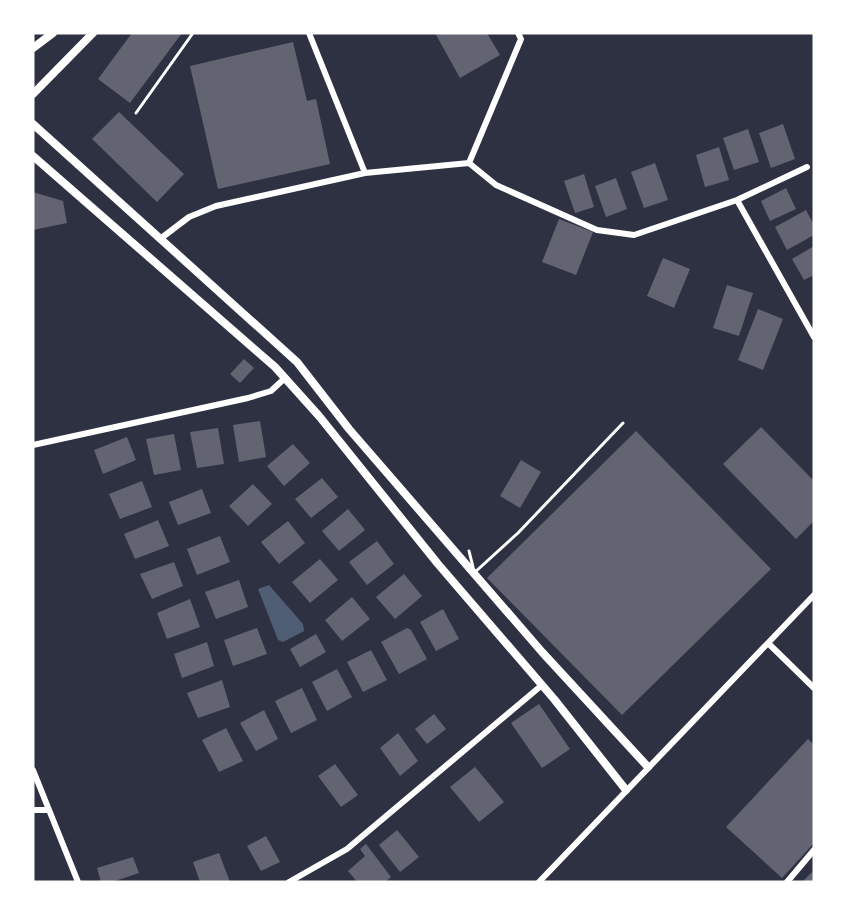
<svg xmlns="http://www.w3.org/2000/svg" width="847" height="915" viewBox="0 0 847 915" font-family="Overpass,sans-serif">
<style>
.water{fill:#4f5d75}
.building{fill:#626471}
.lines{fill:none;stroke-linecap:round;stroke-linejoin:round}
.service{stroke:#fff;stroke-width:3}
.minor{stroke:#fff;stroke-width:6}
.tertiary{stroke:#fff;stroke-width:8}
</style>
<rect width="100%" height="100%" fill="#2d3142"/>
<!-- water -->
<path class="water" d="M 269,585 L 303,624 L 304,631 L 283,642 L 278,640 L 258,589 Z"/>
<!-- building -->
<path class="building" d="M 132,33 L 182,33 L 130,103 L 98,79 Z
M 435,33 L 487,33 L 500,55 L 460,78 Z
M 293,42 L 307,101 L 316,99 L 330,164 L 218,189 L 190,66 Z
M 119,112 L 184,174 L 157,202 L 92,139 Z
M 783,124 L 795,159 L 771,168 L 759,133 Z
M 748,129 L 759,162 L 734,170 L 723,138 Z
M 719,147 L 729,180 L 705,187 L 696,155 Z
M 655,163 L 668,200 L 644,208 L 631,172 Z
M 584,174 L 594,207 L 575,213 L 564,181 Z
M 616,178 L 627,209 L 606,217 L 595,186 Z
M 786,188 L 796,209 L 770,221 L 761,201 Z
M 33,192 L 63,201 L 67,223 L 33,230 Z
M 806,210 L 814,225 L 814,235 L 787,250 L 775,227 Z
M 559,219 L 593,232 L 576,275 L 542,262 Z
M 814,246 L 814,275 L 804,280 L 792,259 Z
M 663,258 L 690,269 L 674,308 L 647,296 Z
M 727,285 L 753,293 L 739,336 L 713,328 Z
M 758,309 L 783,319 L 763,370 L 738,360 Z
M 244,359 L 254,368 L 240,383 L 230,374 Z
M 260,421 L 266,457 L 239,462 L 233,425 Z
M 761,427 L 814,481 L 814,521 L 796,539 L 723,464 Z
M 218,428 L 224,464 L 197,468 L 190,432 Z
M 636,431 L 771,569 L 622,715 L 487,578 Z
M 174,434 L 181,470 L 154,475 L 146,439 Z
M 127,437 L 136,460 L 103,474 L 94,450 Z
M 293,444 L 310,463 L 284,486 L 267,466 Z
M 521,460 L 541,472 L 520,508 L 500,496 Z
M 322,478 L 338,497 L 311,518 L 295,499 Z
M 142,481 L 152,507 L 120,519 L 109,494 Z
M 253,484 L 272,504 L 248,526 L 229,506 Z
M 202,489 L 211,513 L 178,525 L 169,502 Z
M 348,509 L 365,530 L 339,551 L 322,531 Z
M 158,520 L 169,546 L 135,559 L 124,534 Z
M 288,521 L 305,543 L 279,564 L 261,542 Z
M 220,536 L 230,562 L 197,575 L 187,549 Z
M 377,541 L 394,564 L 367,585 L 349,562 Z
M 320,559 L 338,580 L 310,603 L 292,582 Z
M 174,562 L 183,586 L 152,599 L 140,574 Z
M 404,574 L 422,596 L 395,619 L 376,597 Z
M 239,580 L 248,607 L 216,619 L 205,592 Z
M 352,597 L 370,619 L 342,641 L 325,620 Z
M 190,599 L 200,627 L 167,639 L 157,613 Z
M 443,609 L 459,639 L 436,651 L 420,622 Z
M 257,628 L 267,654 L 233,666 L 224,640 Z
M 407,628 L 411,630 L 427,659 L 399,674 L 381,642 Z
M 316,634 L 326,652 L 300,667 L 290,649 Z
M 207,642 L 214,666 L 182,678 L 174,654 Z
M 371,650 L 387,680 L 363,692 L 347,662 Z
M 337,669 L 352,697 L 327,711 L 312,682 Z
M 222,680 L 230,707 L 198,718 L 187,693 Z
M 302,688 L 317,720 L 291,733 L 275,701 Z
M 539,704 L 570,749 L 542,768 L 511,723 Z
M 264,710 L 278,739 L 256,751 L 240,723 Z
M 434,714 L 446,729 L 427,744 L 415,729 Z
M 226,728 L 243,761 L 219,772 L 202,740 Z
M 398,733 L 418,761 L 400,776 L 380,748 Z
M 808,739 L 814,745 L 814,843 L 782,878 L 726,827 Z
M 335,764 L 358,795 L 341,807 L 318,776 Z
M 475,767 L 504,802 L 479,822 L 450,787 Z
M 397,830 L 419,857 L 400,872 L 379,845 Z
M 266,836 L 280,862 L 261,871 L 247,846 Z
M 366,844 L 391,877 L 385,882 L 357,882 L 348,871 L 365,856 L 360,849 Z
M 219,853 L 230,882 L 200,882 L 193,862 Z
M 133,857 L 139,873 L 112,882 L 101,882 L 97,868 Z
M 812,872 L 814,882 L 802,882 Z"/>
<g class="lines">
<!-- service -->
<path class="service" d="M 136,113 L 193,33
M 469,551 L 473,567
M 474,573 L 518,533 L 623,423"/>
<!-- minor -->
<path class="minor" d="M 309,33 L 365,173 L 469,163 L 496,185 L 597,230 L 634,235 L 737,200 L 807,167
M 469,163 L 521,39 L 518,33
M 737,200 L 814,337
M 160,239 L 189,217 L 216,206 L 365,173
M 33,445 L 248,398 L 271,391 L 285,378
M 768,643 L 814,688
M 33,770 L 78,882
M 33,810 L 48,810
M 289,882 L 347,849 L 542,685
M 539,882 L 814,595
M 787,882 L 814,850"/>
<!-- tertiary -->
<path class="tertiary" d="M 33,48 L 53,33
M 33,94 L 93,33
M 33,124 L 297,362 L 349,429 L 542,652 L 648,767
M 33,156 L 275,367 L 319,416 L 438,564 L 554,699 L 626,790"/>
</g>
<!-- border -->
<rect width="847" height="915" fill="none" stroke="#ffffff" stroke-width="69"/>
</svg>
